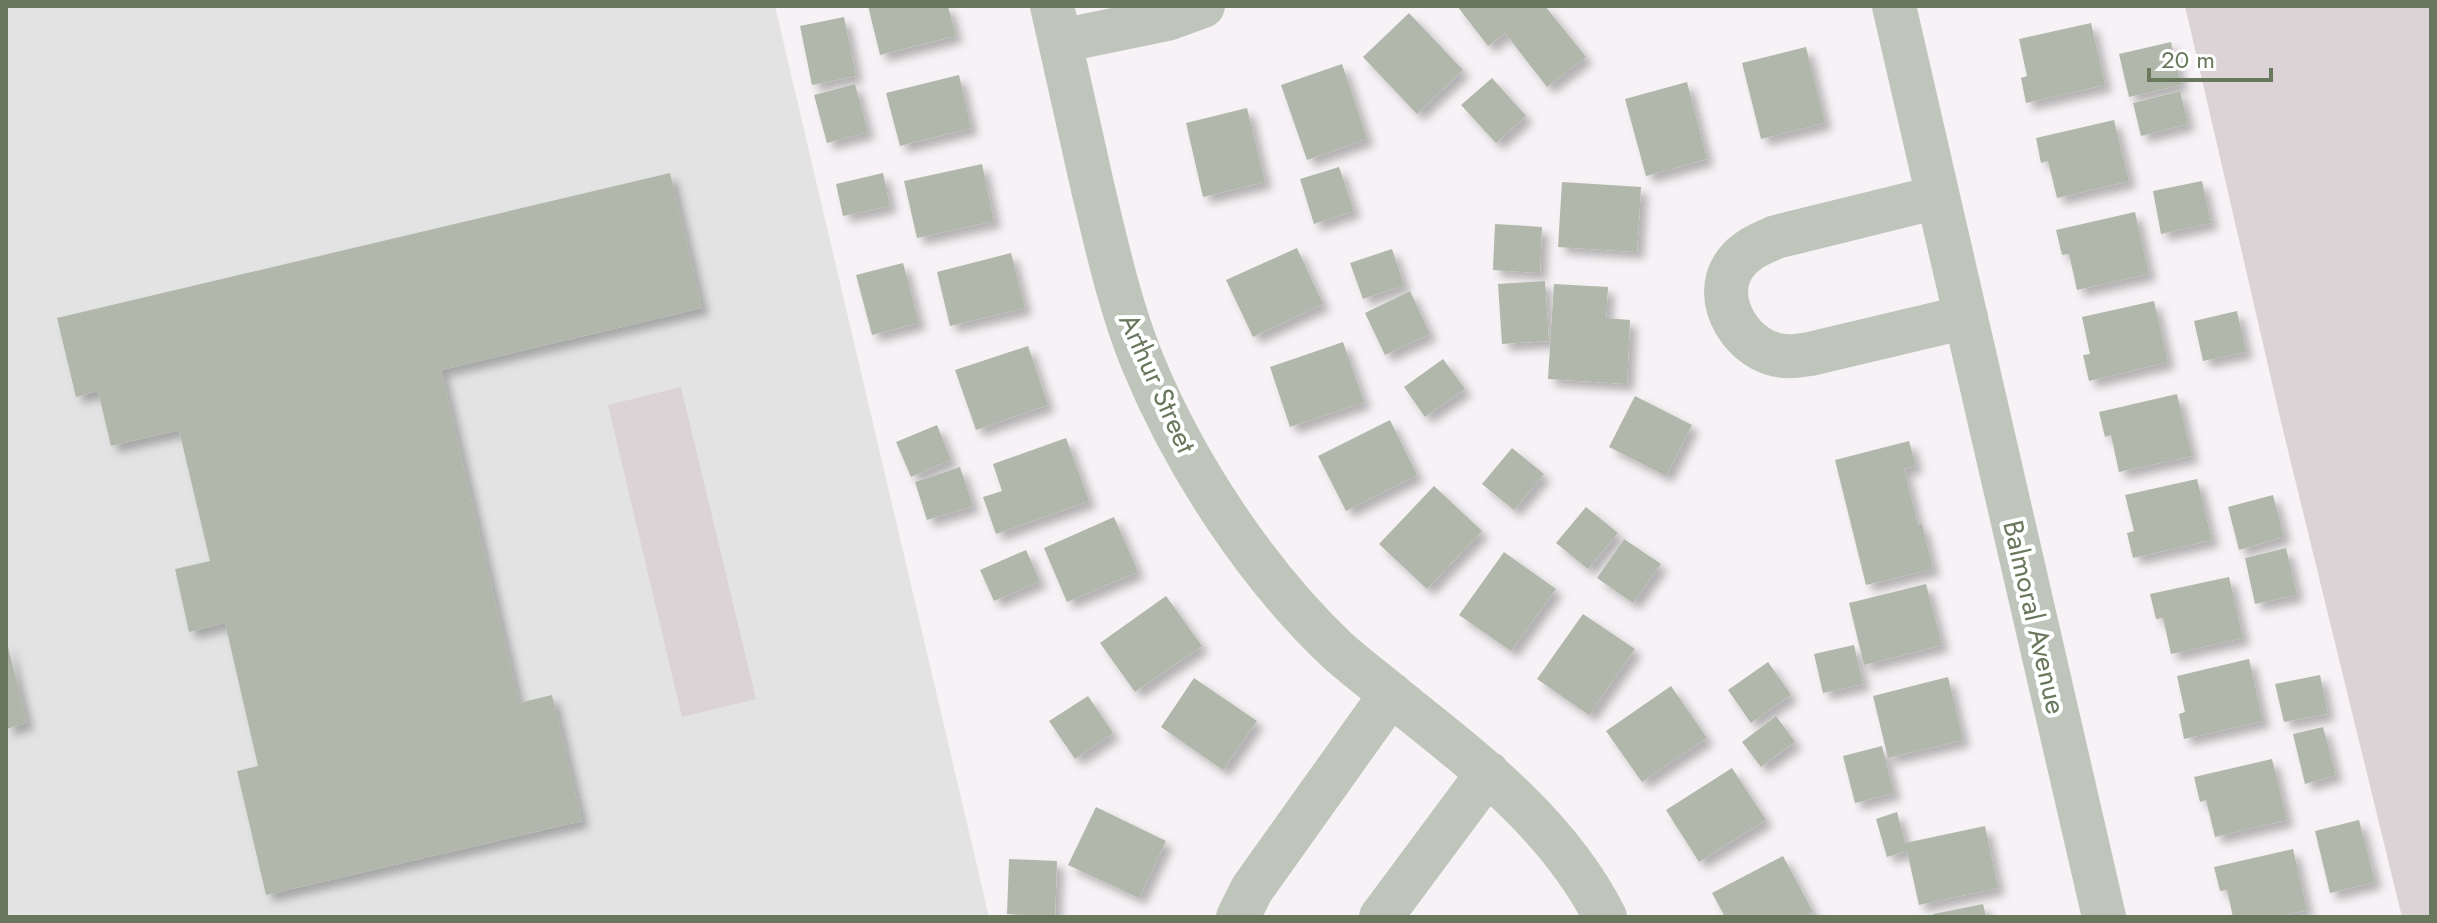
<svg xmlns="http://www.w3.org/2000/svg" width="2437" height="923" viewBox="0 0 2437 923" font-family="Jost,sans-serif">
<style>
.built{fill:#e4e3e3}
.green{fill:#dcd3d6}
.building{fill:#b1b7aa;filter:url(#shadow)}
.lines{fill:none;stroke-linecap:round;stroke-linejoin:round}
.street{stroke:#c0c5bc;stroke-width:44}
.labels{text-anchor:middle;stroke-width:8;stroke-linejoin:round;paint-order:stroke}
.street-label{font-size:28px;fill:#69785d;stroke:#fff}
</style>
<defs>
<filter id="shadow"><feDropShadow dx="7" dy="7" stdDeviation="4" flood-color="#0004"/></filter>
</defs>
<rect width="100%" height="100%" fill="#f6f2f5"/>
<!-- built -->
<path class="built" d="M 6,6 L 775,6 L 989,917 L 6,917 Z"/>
<!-- green -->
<path class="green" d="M 2185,6 L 2431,6 L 2431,917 L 2402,917 L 2282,426 Z
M 681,387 L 756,699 L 682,717 L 608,405 Z"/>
<!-- building -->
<path class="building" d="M 868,6 L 948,6 L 956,36 L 880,55 Z
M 1457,6 L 1545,6 L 1586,57 L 1547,87 L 1505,33 L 1488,46 Z
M 1409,13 L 1463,70 L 1417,114 L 1363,57 Z
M 844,17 L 856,76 L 812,85 L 800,26 Z
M 2091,23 L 2105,85 L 2026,103 L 2021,78 L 2027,76 L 2019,39 Z
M 2171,42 L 2181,85 L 2129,97 L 2119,54 Z
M 1806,47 L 1825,123 L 1761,139 L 1742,63 Z
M 1342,64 L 1367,139 L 1307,160 L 1281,85 Z
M 959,75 L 971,128 L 900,146 L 886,93 Z
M 1492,78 L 1526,116 L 1496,143 L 1461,105 Z
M 1687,82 L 1707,159 L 1646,176 L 1625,99 Z
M 855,84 L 868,132 L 827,143 L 814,95 Z
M 2180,91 L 2188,124 L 2141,136 L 2133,103 Z
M 1247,108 L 1265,182 L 1203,197 L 1186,123 Z
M 2114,120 L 2129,181 L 2057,198 L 2048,161 L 2041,163 L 2036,138 Z
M 982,164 L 994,221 L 917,238 L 904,181 Z
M 1339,167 L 1354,211 L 1314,224 L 1300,179 Z
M 670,173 L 702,308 L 441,370 L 519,703 L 552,695 L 582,821 L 266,895 L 237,771 L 258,766 L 225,623 L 189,632 L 175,569 L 210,561 L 179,430 L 111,446 L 98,391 L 76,397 L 57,318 Z
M 883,173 L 890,206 L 843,216 L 836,184 Z
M 2202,181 L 2211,223 L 2161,234 L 2153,191 Z
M 1562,182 L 1641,187 L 1637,252 L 1558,247 Z
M 2135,212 L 2149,274 L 2077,290 L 2069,254 L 2062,255 L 2056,230 Z
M 1495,224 L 1542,227 L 1540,273 L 1493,270 Z
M 1297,248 L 1323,304 L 1253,337 L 1226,280 Z
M 1392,249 L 1404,285 L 1363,299 L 1350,263 Z
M 1011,253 L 1025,308 L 950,326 L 937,272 Z
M 903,263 L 919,323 L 872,335 L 856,275 Z
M 1545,281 L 1549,341 L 1502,344 L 1498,284 Z
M 1554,284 L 1608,287 L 1606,318 L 1630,320 L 1627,384 L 1548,379 Z
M 1410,291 L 1430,334 L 1385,355 L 1365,313 Z
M 2154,301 L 2168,362 L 2089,381 L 2083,355 L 2090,354 L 2082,317 Z
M 2237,311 L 2246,352 L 2203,361 L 2194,321 Z
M 1343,342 L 1364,402 L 1290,427 L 1270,367 Z
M 1028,346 L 1048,405 L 976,430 L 955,370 Z
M 1443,359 L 1465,389 L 1425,417 L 1404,387 Z
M 2177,394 L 2192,456 L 2119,472 L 2111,435 L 2105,437 L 2099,412 Z
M 1635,396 L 1692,425 L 1666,476 L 1609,447 Z
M 1390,420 L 1417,475 L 1346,511 L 1318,456 Z
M 937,425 L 951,460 L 911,477 L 896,442 Z
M 1066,438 L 1089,501 L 996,534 L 983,497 L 1002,491 L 993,464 Z
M 1909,441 L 1916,466 L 1904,469 L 1918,525 L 1922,524 L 1933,569 L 1866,585 L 1835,460 Z
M 1512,448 L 1544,474 L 1514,510 L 1482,484 Z
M 960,467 L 973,506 L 927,520 L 915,482 Z
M 2197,479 L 2212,540 L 2133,558 L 2127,533 L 2134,531 L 2125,495 Z
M 1434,486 L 1482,531 L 1427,589 L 1379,544 Z
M 2273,495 L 2284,537 L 2239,550 L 2228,507 Z
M 1586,507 L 1618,533 L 1588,569 L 1556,543 Z
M 1114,517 L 1138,572 L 1067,602 L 1044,548 Z
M 1624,539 L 1661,564 L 1633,603 L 1597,578 Z
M 2286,548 L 2297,595 L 2255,604 L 2245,558 Z
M 1026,550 L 1040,581 L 994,601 L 980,570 Z
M 1504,552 L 1556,589 L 1511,651 L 1459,615 Z
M 2229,577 L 2243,638 L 2171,654 L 2163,618 L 2156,619 L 2150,594 Z
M 1926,584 L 1942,645 L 1864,665 L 1849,603 Z
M 1166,596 L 1202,646 L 1135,692 L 1100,643 Z
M 1583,614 L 1635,649 L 1589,715 L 1537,679 Z
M 6,639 L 27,723 L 6,729 Z
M 1854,645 L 1863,684 L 1823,693 L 1814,654 Z
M 2249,659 L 2263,721 L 2184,739 L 2179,714 L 2185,712 L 2177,676 Z
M 1768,662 L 1791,695 L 1751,723 L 1728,690 Z
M 2320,675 L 2328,714 L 2284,722 L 2275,684 Z
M 1948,677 L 1963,740 L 1888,758 L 1873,696 Z
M 1194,678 L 1257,721 L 1223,770 L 1161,727 Z
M 1671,686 L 1707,738 L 1642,782 L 1606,731 Z
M 1088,696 L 1113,733 L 1075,759 L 1049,721 Z
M 1776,716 L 1795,742 L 1761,767 L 1742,742 Z
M 2323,727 L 2336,775 L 2305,784 L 2293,734 Z
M 1882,746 L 1894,793 L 1855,803 L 1843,756 Z
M 2272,759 L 2287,820 L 2215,837 L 2206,800 L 2200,802 L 2194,777 Z
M 1732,768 L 1766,820 L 1699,862 L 1666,810 Z
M 1096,807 L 1166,841 L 1139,898 L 1068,865 Z
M 1897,812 L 1905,843 L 1985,826 L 1998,888 L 1919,905 L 1907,851 L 1887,857 L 1876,819 Z
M 2359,820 L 2375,882 L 2330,893 L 2315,831 Z
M 2293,849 L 2307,910 L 2277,917 L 2233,917 L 2227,890 L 2220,891 L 2214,867 Z
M 1783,856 L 1813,912 L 1804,917 L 1725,917 L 1712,893 Z
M 1009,859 L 1057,861 L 1055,916 L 1007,914 Z
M 1983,904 L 1986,917 L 1934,917 L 1933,914 Z"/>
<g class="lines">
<!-- street -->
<path class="street" d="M 1052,6 C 1066,67 1079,128 1093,189 C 1107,247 1120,307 1143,363 C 1185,465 1257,575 1338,651 C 1356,667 1376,682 1394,697 C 1474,761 1558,824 1605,917
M 1894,6 L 2104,917
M 1060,41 L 1167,19 L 1203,6
M 1938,197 L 1776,237 C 1760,244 1746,249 1735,264 C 1709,300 1744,354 1785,356 C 1793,357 1802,355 1810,354 L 1966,317
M 1238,917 L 1252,889 L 1391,694
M 1381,917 L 1488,773"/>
</g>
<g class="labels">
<!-- street labels -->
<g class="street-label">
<text transform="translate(1158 383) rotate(66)" y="10">Arthur Street</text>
<text transform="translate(2035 617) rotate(77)" y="10">Balmoral Avenue</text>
</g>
</g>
<!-- border -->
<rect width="2437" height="923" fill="none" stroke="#69785d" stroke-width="16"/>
<!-- scale -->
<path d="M2149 68v12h122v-12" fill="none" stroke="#69785d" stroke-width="4"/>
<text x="2161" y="68" font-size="24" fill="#69785d" stroke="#ffffff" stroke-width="6" paint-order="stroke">20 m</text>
</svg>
